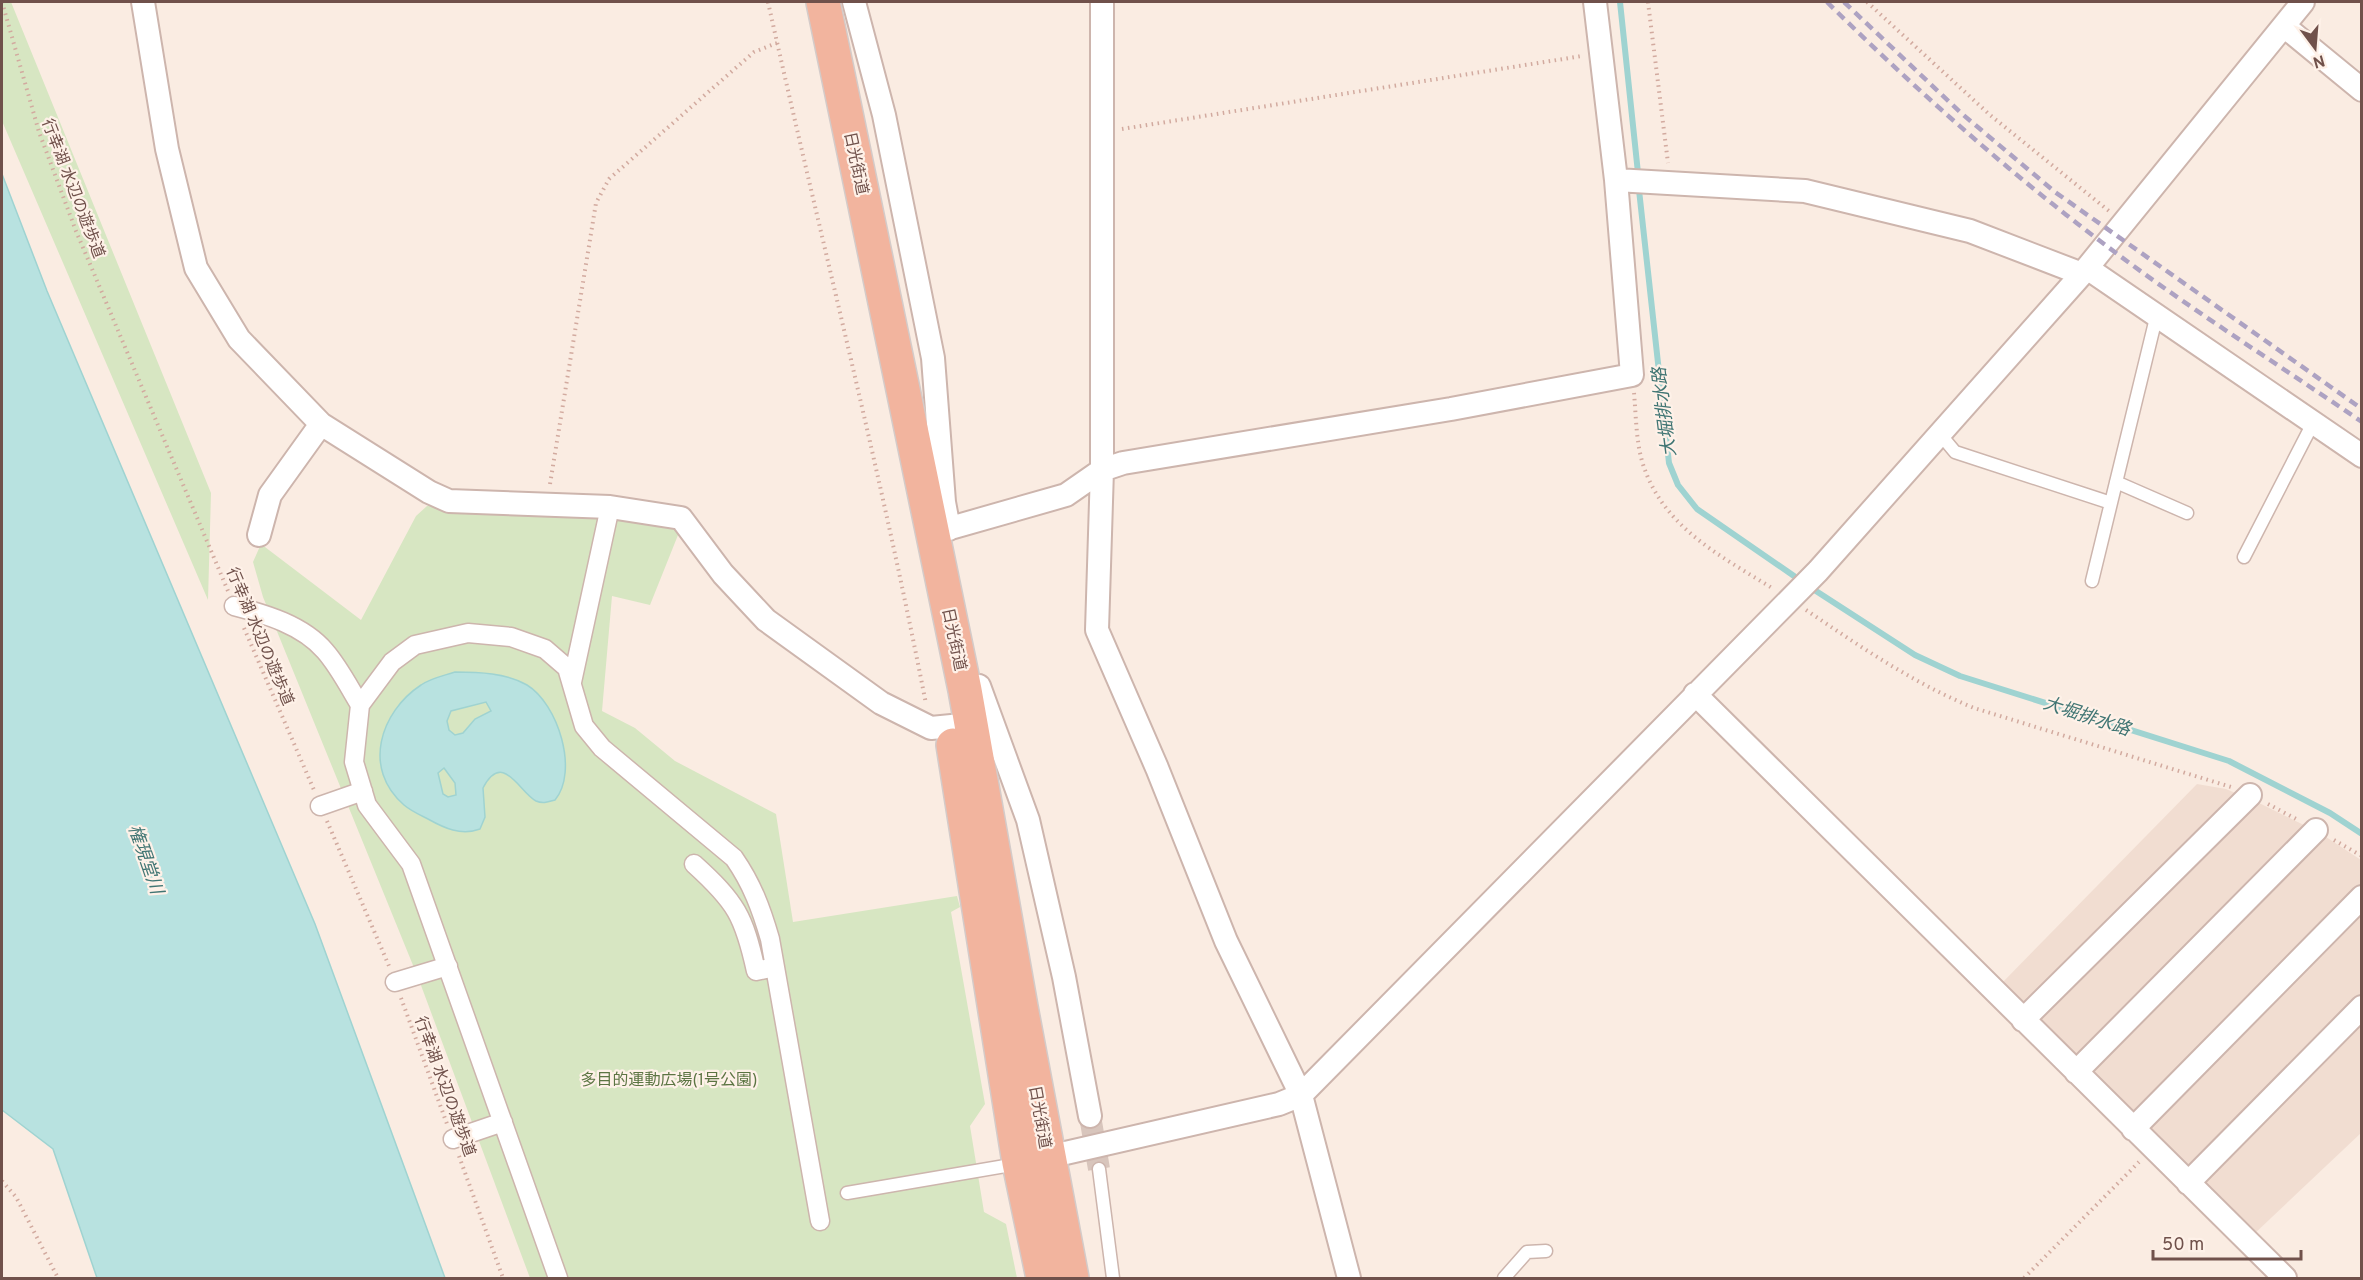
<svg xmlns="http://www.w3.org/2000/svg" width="2363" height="1280" viewBox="0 0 2363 1280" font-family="Overpass,'Noto Sans JP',sans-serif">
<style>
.residential{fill:#f1ddd1}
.green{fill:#d7e6c2}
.water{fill:#b8e2e0;stroke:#9fd3d1;stroke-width:1.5;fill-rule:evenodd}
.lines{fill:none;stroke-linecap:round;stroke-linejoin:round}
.stream{stroke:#9fd3d1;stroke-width:6}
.minor-tunnel{stroke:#d8c5bc;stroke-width:22;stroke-dasharray:22 11;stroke-linecap:butt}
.service-casing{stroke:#cdb5ad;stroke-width:15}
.pedestrian-casing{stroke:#cdb5ad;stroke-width:21}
.minor-casing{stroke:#cdb5ad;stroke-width:26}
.trunk-casing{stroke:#d4cbc9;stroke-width:36}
.path{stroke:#d2aa9f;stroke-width:4;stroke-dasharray:1.5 4.5;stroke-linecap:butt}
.service{stroke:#fff;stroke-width:12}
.pedestrian{stroke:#fff;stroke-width:18}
.minor{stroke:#fff;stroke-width:22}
.trunk{stroke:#f2b49e;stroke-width:33}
.rail{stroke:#ada2c2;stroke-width:4.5;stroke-dasharray:9 6;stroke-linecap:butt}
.labels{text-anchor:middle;stroke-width:4.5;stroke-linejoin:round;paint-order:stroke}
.street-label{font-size:16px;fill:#70514b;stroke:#fef1e8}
.park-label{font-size:16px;fill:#5c7543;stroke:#fef1e8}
.water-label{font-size:18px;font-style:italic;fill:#407573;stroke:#fef1e8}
</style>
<rect width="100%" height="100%" fill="#faece2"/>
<!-- residential -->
<path class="residential" d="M 2197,784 L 2226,789 L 2259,803 L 2320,833 L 2361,860 L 2361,1133 L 2253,1235 L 2000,985 Z"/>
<!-- green -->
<path class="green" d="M 2,2 L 11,2 L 211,493 L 208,600 L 2,121 Z
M 427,506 L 599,512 L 680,530 L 650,605 L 612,596 L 602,711 L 635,728 L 675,761 L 776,814 L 793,922 L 957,896 L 960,907 L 951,912 L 985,1104 L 970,1126 L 984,1212 L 1006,1224 L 1017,1278 L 530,1278 L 419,980 L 263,597 L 253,562 L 261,544 L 361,620 L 416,516 Z"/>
<!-- water -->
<path class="water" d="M 2,174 L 47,291 L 315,924 L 445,1278 L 97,1278 L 53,1149 L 2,1110 Z
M 455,672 C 478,672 507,673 527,685 C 558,704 579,771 555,800 C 548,802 543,804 536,801 C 519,792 503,750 483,788 L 485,817 L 480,829 C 461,836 444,828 428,819 C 420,815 411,811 404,805 C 362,769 380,712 421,685 C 431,678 443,676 455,672 ZM 486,702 L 491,711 L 475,719 L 463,733 L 455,735 L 449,730 L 447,721 L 451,711 ZM 444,768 L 455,783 L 456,795 L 448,797 L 443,794 L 438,773 Z"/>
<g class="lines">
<!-- stream -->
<path class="stream" d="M 1620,2 L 1638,173
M 1639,190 L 1669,463 L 1678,485 L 1697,509 L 1794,576
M 1816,591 L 1915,655 L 1960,676 L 2229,761 L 2330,813 L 2362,834"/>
<!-- minor-tunnel -->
<path class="minor-tunnel" d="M 1090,1116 L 1099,1169"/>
<!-- service casing -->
<g class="service-casing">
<path id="service" d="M 1940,434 L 1955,452 L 2111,503
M 2116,482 L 2187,513
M 2244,557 L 2313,423
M 2092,581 L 2156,318
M 1099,1169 L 1113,1278
M 847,1193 L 1017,1164
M 1504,1278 L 1527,1252 L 1546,1251"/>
</g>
<!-- pedestrian casing -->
<g class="pedestrian-casing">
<path id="pedestrian" d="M 234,606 C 265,614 303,625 325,651 C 339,667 349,687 360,705
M 572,682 L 610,507
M 320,806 L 363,791
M 694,864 C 736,902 744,916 756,971 L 775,967
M 395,982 L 448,966
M 453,1139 L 503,1122
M 558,1278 L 411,864 L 367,805 L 354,762 L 360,705 L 392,662 L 415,645 L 468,633 L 511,637 L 545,649 L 567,668 L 584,726 L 602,748 L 734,858 C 752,884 761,908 770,939 L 820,1221"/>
</g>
<!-- minor casing -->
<g class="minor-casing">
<path id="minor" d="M 143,2 L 167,149 L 196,268 L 239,339 L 321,424 L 429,492 L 449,501 L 610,507 L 681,518 L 723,574 L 766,620 L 881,703 L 931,728 L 972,724
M 854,2 L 884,115 L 933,358 L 944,502 L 949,529
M 1102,2 L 1102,470 L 1097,630 L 1157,768 L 1226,941 L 1301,1095 L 1349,1278
M 2284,26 L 2362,90
M 1616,180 L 1805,191 L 1970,231 L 2082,274
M 2087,268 L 2362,456
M 933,533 L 1066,495 L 1102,470 L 1123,463 L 1451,409 L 1632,375 L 1616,180 L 1595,2
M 259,535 L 270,495 L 321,424
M 965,690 L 979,686 L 1028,820 L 1064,977 L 1090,1116
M 1695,694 L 2285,1278
M 2023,1020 L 2250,795
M 2076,1072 L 2316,830
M 2133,1129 L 2362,897
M 1035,1160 L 1279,1104 L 1301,1095 L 1818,571 L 2082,274 L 2303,2
M 2188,1183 L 2362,1007"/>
</g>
<!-- trunk casing -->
<g class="trunk-casing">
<path id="trunk" d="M 823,2 L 965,690 L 1021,1007 L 1072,1278
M 953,745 L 1019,1163 L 1043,1278"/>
</g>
<!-- path -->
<path class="path" d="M 2,2 L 39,132 L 76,231 L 228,591
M 768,2 C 820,236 880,468 926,704
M 1648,2 L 1668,163
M 1867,2 L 1990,115 L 2109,211
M 1122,129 L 1582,56
M 1634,393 C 1636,415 1636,440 1642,461 C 1661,526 1719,555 1772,588
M 550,484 L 596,203 L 609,179 L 754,52 L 777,43
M 1806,610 C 1861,647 1913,683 1974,708 L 2231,787
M 244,628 L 314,790
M 2268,804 L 2298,820
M 327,821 L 389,966
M 2334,840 L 2362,856
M 401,998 L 447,1124
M 459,1156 L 503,1278
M 2,1181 L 16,1197 L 58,1278
M 2024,1278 L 2139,1162"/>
<!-- service -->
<use href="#service" class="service"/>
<!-- pedestrian -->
<use href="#pedestrian" class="pedestrian"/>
<!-- minor -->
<use href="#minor" class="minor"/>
<!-- trunk -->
<use href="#trunk" class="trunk"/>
<!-- rail -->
<path class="rail" d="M 1827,2 C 1914,88 2006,170 2104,244 C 2187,307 2276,363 2362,422
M 1844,2 L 1961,113 L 2055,192 L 2362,409"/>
</g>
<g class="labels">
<!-- street labels -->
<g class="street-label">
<text transform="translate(857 163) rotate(78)" y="6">日光街道</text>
<text transform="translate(74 188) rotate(69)" y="6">行幸湖 水辺の遊歩道</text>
<text transform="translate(261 636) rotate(67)" y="6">行幸湖 水辺の遊歩道</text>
<text transform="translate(955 639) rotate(78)" y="6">日光街道</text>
<text transform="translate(446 1086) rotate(70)" y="6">行幸湖 水辺の遊歩道</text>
<text transform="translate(1041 1117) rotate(80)" y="6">日光街道</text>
</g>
<!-- park labels -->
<g class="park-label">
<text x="669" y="1085">多目的運動広場(1号公園)</text>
</g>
<!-- water labels -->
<g class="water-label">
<text transform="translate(1664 412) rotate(-97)" y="6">大堀排水路</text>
<text transform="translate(2087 716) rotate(18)" y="6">大堀排水路</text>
<text transform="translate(146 859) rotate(71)" y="6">権現堂川</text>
</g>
</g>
<!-- border -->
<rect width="2363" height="1280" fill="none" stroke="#70514b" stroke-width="6"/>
<!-- north arrow -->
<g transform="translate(2315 48) rotate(164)" stroke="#fef1e8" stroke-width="4.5" paint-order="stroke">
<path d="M0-4.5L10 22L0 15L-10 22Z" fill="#70514b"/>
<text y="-9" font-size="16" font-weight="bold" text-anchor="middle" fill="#70514b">N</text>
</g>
<!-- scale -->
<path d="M2153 1250v9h148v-9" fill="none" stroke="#70514b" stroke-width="3"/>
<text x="2162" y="1250" font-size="18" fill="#70514b" stroke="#fef1e8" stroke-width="4.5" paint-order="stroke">50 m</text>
</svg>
